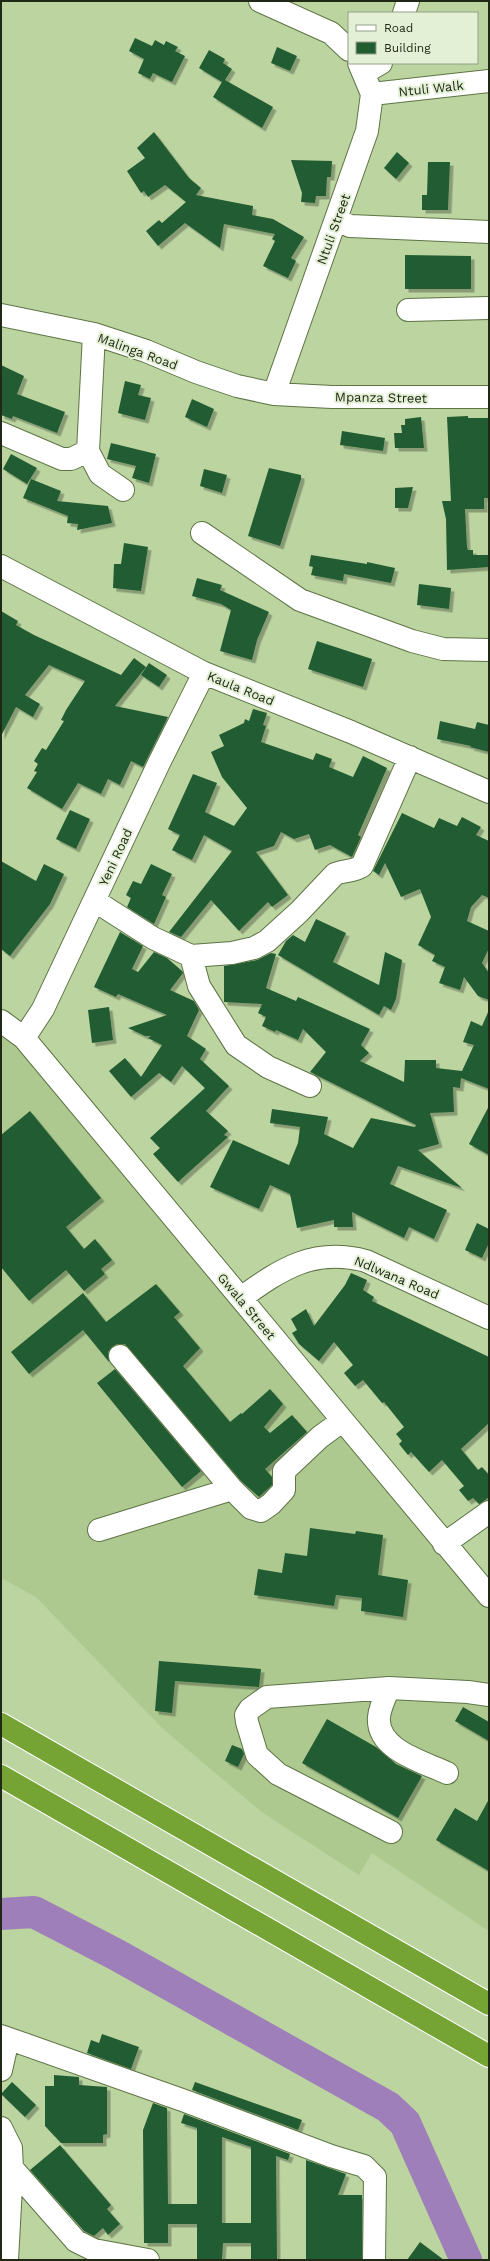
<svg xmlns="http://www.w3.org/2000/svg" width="490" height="2261" viewBox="0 0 490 2261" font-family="'Work Sans',sans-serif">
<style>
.built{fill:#adc990}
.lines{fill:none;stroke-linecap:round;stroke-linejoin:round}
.river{stroke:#9f7fb9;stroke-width:32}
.building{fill:#235c31;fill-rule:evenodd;filter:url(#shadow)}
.minor-casing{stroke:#5d7444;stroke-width:24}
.highway-casing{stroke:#fff;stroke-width:24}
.minor{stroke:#fff;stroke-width:22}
.highway{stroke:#75a434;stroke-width:22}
.labels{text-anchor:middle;stroke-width:4;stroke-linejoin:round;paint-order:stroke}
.street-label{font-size:13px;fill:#202915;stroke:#e3f0d6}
</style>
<defs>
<filter id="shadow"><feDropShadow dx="3.5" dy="3.5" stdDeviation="0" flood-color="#0004"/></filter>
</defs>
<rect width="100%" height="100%" fill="#bbd4a0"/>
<!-- built -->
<path class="built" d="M 1,1021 L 489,1597 L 489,1931 L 372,1853 L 359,1875 L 263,1813 L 163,1729 L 36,1597 L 1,1578 Z"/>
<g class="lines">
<!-- river -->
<path class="river" d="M 1,1914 L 34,1912 L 117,1955 L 388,2107 L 405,2123 L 466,2260"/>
</g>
<!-- building -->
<path class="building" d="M 135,38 L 152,46 L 155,40 L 164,45 L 166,41 L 178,47 L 175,51 L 185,56 L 172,82 L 153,73 L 150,79 L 138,73 L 144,59 L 129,51 Z
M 277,47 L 297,56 L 290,71 L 271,63 Z
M 209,50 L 225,59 L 223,63 L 232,69 L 225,80 L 273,107 L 262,128 L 213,97 L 222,82 L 199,68 Z
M 154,132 L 189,178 L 201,188 L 196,195 L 253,206 L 252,215 L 273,219 L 304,237 L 291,258 L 296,261 L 288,278 L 263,266 L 275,241 L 272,239 L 275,234 L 224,224 L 220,248 L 185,223 L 158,246 L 146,231 L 159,220 L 162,223 L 186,202 L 165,185 L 148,197 L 144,191 L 141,193 L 127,171 L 145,158 L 137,148 Z
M 397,152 L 409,163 L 396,179 L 384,168 Z
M 291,160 L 332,161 L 331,177 L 327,177 L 326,196 L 316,196 L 315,203 L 301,202 L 302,193 Z
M 428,162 L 450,162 L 448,210 L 422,210 L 422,195 L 427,195 Z
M 405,255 L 471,256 L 471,289 L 405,289 Z
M 1,365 L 24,376 L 17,394 L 65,412 L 57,433 L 13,416 L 12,419 L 1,415 Z
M 125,381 L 141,385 L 138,395 L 151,398 L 145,420 L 118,413 Z
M 192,399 L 214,409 L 207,427 L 185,417 Z
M 468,416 L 468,418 L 489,418 L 489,498 L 484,498 L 484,509 L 465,509 L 467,547 L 468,550 L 473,550 L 473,555 L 489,555 L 489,567 L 447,570 L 446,519 L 442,501 L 451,501 L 447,417 Z
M 421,417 L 424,448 L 395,448 L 394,433 L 402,433 L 401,425 L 405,425 L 405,419 Z
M 342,431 L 385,438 L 383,451 L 340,445 Z
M 111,443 L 156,454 L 149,483 L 132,478 L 136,466 L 107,459 Z
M 11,454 L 37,468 L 27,484 L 3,469 Z
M 269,468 L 301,475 L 301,479 L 280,546 L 248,536 Z
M 204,469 L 227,475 L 222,493 L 200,486 Z
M 31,479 L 61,491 L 57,501 L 108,506 L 112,523 L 77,530 L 78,524 L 67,523 L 68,516 L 23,498 Z
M 413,487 L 408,508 L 395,508 L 395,488 Z
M 124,543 L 148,547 L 141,591 L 113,588 L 114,564 L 121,564 Z
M 311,555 L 367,564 L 367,562 L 395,568 L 391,583 L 344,574 L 343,581 L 311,575 L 313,567 L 309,566 Z
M 197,578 L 222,585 L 220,590 L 269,612 L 257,640 L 252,660 L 220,651 L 231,610 L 221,604 L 192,596 Z
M 419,584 L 451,588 L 449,609 L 417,605 Z
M 1,611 L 18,621 L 16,625 L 34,635 L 121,675 L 134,658 L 146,667 L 115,706 L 168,717 L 143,767 L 131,761 L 120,785 L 108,779 L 101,794 L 78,783 L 62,809 L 27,788 L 37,772 L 34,771 L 38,764 L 34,761 L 42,748 L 46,750 L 64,721 L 61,720 L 66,710 L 85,681 L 49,665 L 25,695 L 40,704 L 33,717 L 16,707 L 1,736 Z
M 317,641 L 372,659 L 363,687 L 308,669 Z
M 149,663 L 167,675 L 159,687 L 141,675 Z
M 253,709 L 267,713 L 263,725 L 266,726 L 261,742 L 313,760 L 316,753 L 332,759 L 329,767 L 353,777 L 363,756 L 387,768 L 358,835 L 361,837 L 352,857 L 330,845 L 315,850 L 309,834 L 294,839 L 281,832 L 274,846 L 256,852 L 288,895 L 272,907 L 268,902 L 239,931 L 211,900 L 181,937 L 169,932 L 232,851 L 204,835 L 192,860 L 172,850 L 180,835 L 168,829 L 193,774 L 217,783 L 205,812 L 234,826 L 247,808 L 222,777 L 211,752 L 224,746 L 219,735 L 244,723 L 245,719 L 249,721 Z
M 440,721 L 475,729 L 477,722 L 489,725 L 489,752 L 470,747 L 471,746 L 437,739 Z
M 70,810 L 90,819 L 76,849 L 56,839 Z
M 402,813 L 434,828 L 439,818 L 457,826 L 462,817 L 481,827 L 476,835 L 489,841 L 489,898 L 482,895 L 471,907 L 467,921 L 489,931 L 489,948 L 482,963 L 489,973 L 489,1000 L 478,996 L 464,977 L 460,990 L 439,983 L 445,967 L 432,961 L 435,955 L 418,945 L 431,917 L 420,889 L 401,897 L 385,863 L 379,875 L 373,871 Z
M 1,861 L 36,881 L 44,864 L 64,874 L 50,904 L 10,956 L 1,949 Z
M 151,864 L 172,874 L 162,895 L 166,897 L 154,924 L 127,907 L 131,898 L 126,895 L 133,881 L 141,884 Z
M 316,919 L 346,933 L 333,962 L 379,985 L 385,952 L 402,960 L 396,999 L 391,1010 L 384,1006 L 379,1015 L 278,955 L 286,941 L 293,935 L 305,942 Z
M 120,932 L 143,946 L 132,969 L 138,972 L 154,952 L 167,958 L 182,971 L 183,973 L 170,990 L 194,1001 L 199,1010 L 187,1036 L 206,1049 L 200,1059 L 229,1086 L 206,1111 L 228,1131 L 224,1135 L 228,1137 L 178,1182 L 153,1154 L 160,1148 L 150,1138 L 205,1088 L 182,1066 L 171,1082 L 159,1073 L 131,1097 L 109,1071 L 125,1058 L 141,1077 L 162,1045 L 148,1038 L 151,1036 L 145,1036 L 128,1028 L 167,1015 L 118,994 L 116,997 L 94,987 Z
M 271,953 L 276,954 L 266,988 L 296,1001 L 298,997 L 370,1029 L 361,1045 L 369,1053 L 360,1061 L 404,1082 L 405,1060 L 436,1060 L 436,1068 L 462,1071 L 474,1045 L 463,1042 L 471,1021 L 482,1026 L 489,1010 L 489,1089 L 461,1078 L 460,1088 L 453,1087 L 454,1112 L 430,1113 L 439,1144 L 418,1150 L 462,1188 L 398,1166 L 390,1184 L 447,1210 L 434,1239 L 409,1227 L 404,1238 L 352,1212 L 353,1227 L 334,1227 L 334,1220 L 297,1228 L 290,1194 L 270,1185 L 259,1209 L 210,1187 L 233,1140 L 289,1165 L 298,1143 L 300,1127 L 270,1123 L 272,1109 L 328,1117 L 324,1134 L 353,1148 L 371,1118 L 415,1127 L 416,1125 L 310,1072 L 326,1052 L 303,1029 L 298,1040 L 276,1030 L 275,1032 L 262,1026 L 266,1017 L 258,1013 L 262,1004 L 224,1002 L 224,966 L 257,960 Z
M 109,1007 L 113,1040 L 92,1043 L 88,1010 Z
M 489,1106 L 489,1155 L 469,1144 Z
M 30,1111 L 101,1198 L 66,1227 L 84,1249 L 95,1239 L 112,1260 L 101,1269 L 105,1274 L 84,1291 L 66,1270 L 29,1301 L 1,1267 L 1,1135 Z
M 477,1223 L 489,1229 L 489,1243 L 482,1258 L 465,1250 Z
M 351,1273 L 367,1280 L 363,1290 L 374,1297 L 372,1301 L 489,1357 L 489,1423 L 461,1449 L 478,1470 L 482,1467 L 489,1475 L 489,1497 L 484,1501 L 479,1504 L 473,1498 L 468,1501 L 459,1490 L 464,1486 L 442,1460 L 429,1472 L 411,1452 L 408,1455 L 399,1444 L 402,1441 L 396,1434 L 404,1427 L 384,1402 L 382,1403 L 363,1380 L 355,1386 L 344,1373 L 353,1365 L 334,1342 L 319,1361 L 299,1344 L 292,1333 L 297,1330 L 291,1319 L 306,1309 L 314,1326 L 345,1285 Z
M 156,1284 L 180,1312 L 174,1317 L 200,1348 L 183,1366 L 230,1422 L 241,1413 L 242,1414 L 270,1389 L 283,1404 L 264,1427 L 270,1433 L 292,1415 L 307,1432 L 265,1469 L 272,1477 L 272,1485 L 259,1497 L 241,1481 L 125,1344 L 117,1344 L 112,1347 L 108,1352 L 109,1362 L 83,1330 L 29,1374 L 11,1352 L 83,1293 L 106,1322 Z
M 115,1369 L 201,1471 L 182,1487 L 97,1383 Z
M 310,1528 L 355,1534 L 356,1531 L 383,1535 L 378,1575 L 408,1580 L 403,1617 L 361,1611 L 362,1598 L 336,1595 L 334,1606 L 254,1595 L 258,1569 L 282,1573 L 285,1553 L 307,1556 Z
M 159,1661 L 261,1669 L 259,1687 L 175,1681 L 172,1713 L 155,1711 Z
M 463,1707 L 489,1722 L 489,1741 L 455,1721 Z
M 327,1719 L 376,1747 L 396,1764 L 422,1776 L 398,1818 L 302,1763 Z
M 232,1745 L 242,1749 L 244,1754 L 238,1767 L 225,1761 Z
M 489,1799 L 489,1871 L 436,1840 L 455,1808 L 477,1821 Z
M 102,2034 L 139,2047 L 131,2069 L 87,2053 L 91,2040 L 99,2043 Z
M 54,2075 L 79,2077 L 79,2085 L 107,2087 L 107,2134 L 103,2135 L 103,2143 L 61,2143 L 45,2126 L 45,2086 L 54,2086 Z
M 12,2082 L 36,2105 L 25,2117 L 1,2094 Z
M 195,2082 L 302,2120 L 298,2130 L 192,2090 Z
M 153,2103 L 167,2108 L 168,2204 L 197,2204 L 197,2128 L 181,2123 L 184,2114 L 290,2154 L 288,2160 L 276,2156 L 277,2260 L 251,2260 L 251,2243 L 223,2243 L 222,2260 L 197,2260 L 197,2224 L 168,2224 L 168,2243 L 144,2243 L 143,2130 ZM 222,2137 L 251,2147 L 251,2223 L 222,2223 Z
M 60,2145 L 111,2205 L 107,2209 L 120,2224 L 108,2235 L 103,2228 L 94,2236 L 84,2231 L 30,2170 Z
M 306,2160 L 346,2174 L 338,2195 L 362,2195 L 362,2260 L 306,2260 Z
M 420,2242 L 444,2260 L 407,2260 Z"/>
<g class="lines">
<!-- minor casing -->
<g class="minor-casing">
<path id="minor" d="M 260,1 L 331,33 L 349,50
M 404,13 L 408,1
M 364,73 L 381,63
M 372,94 L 489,81
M 337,220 L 350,226 L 489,232
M 408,310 L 489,308
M 1,315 L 94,334 L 146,351 L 196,372 L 237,386 L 274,394 L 332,397 L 489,397
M 94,334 L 88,451 L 100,474 L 123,490
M 274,394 L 367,131 L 372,94 L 359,63
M 1,433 L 62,459 L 71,459 L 88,451
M 202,533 L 300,600 L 412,641 L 443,649 L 489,650
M 1,566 L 204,673 L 351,732 L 489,792
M 95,901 L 153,938 L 191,956 L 232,953 L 254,948 L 267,941 L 299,912 L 335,874 C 344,870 353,872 362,866 L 410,757
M 191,956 L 199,986 L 236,1045 L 268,1067 L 310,1086
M 1,1021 L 24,1038 L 489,1596
M 24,1038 L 43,1009 L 159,763 L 204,673
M 241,1298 C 281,1269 314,1247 366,1261 L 489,1318
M 120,1356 L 232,1489 L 251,1508 L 261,1511 L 271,1504 L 284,1490 L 284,1471 L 320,1437 L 342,1421
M 99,1530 L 232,1489
M 444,1544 L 489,1512
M 389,1688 C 385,1697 380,1707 379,1717 C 376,1750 424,1762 447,1773
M 391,1832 L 278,1774 L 257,1755 L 247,1722 L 246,1715 L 250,1709 L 267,1697 L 389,1688 L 468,1692 L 489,1695
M 1,2036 L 185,2101 L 331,2156 L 364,2166 L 375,2177 L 374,2260
M 1,2070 L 8,2039
M 1,2128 L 11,2148 L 12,2168 L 76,2241 L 94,2250 L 148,2260
M 7,2260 L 12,2168"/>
</g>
<!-- highway casing -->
<g class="highway-casing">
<path id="highway" d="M 1,1724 L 489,2004
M 1,1776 L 489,2056"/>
</g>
<!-- minor -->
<use href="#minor" class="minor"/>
<!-- highway -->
<use href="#highway" class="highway"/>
</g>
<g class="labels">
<!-- street labels -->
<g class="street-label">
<text transform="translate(431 88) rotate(-6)" y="5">Ntuli Walk</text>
<text transform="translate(333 229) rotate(-70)" y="5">Ntuli Street</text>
<text transform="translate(138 351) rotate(20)" y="5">Malinga Road</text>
<text transform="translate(381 397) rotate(1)" y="5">Mpanza Street</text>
<text transform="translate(241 688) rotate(22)" y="5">Kaula Road</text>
<text transform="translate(115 857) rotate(-65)" y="5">Yeni Road</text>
<text transform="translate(397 1277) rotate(23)" y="5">Ndlwana Road</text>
<text transform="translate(247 1306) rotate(50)" y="5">Gwala Street</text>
</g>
</g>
<!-- border -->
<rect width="490" height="2261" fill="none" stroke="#202915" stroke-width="4"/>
<!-- legend -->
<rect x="348" y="12" width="130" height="52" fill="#e3f0d6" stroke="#95a089"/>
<rect x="356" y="25" width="20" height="6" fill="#ffffff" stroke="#95a089"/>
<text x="384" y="32" font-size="12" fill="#202915">Road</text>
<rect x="356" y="42" width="20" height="12" fill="#235c31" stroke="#95a089"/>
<text x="384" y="52" font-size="12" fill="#202915">Building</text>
</svg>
